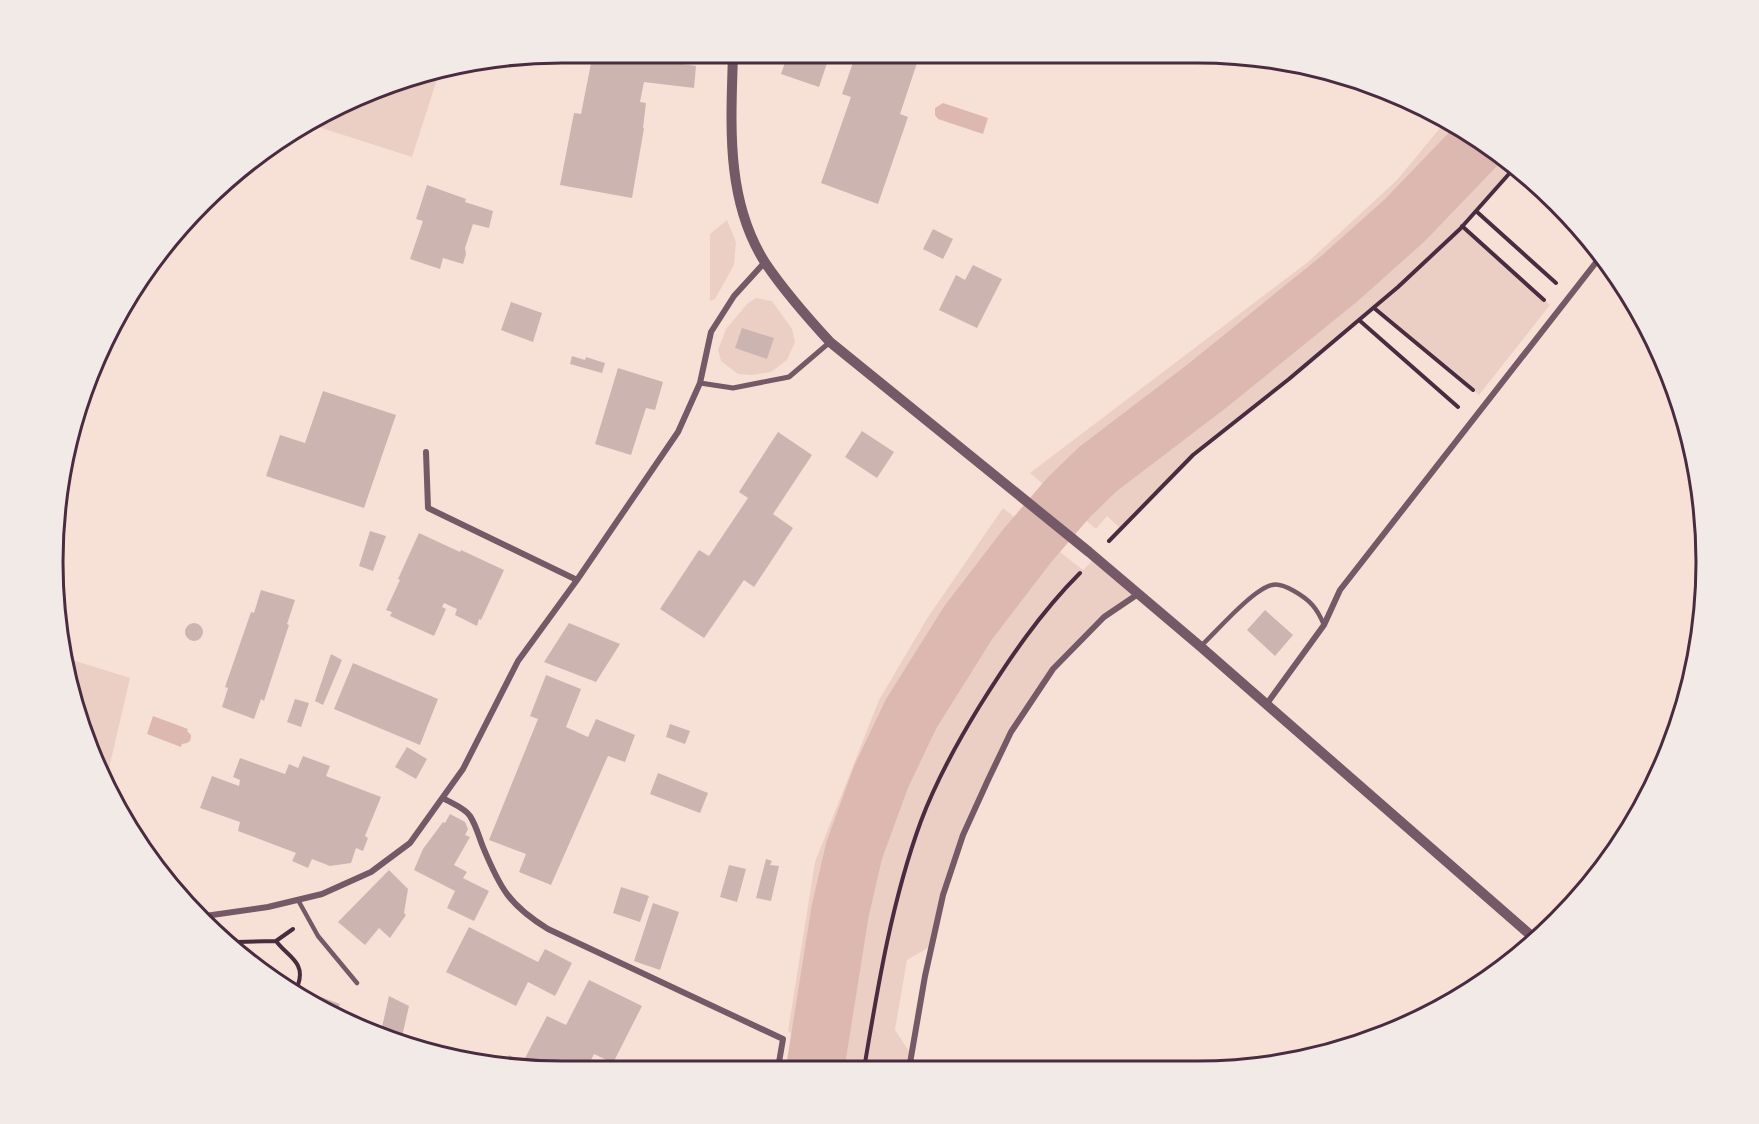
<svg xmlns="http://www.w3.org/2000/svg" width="1759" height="1124" viewBox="0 0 1759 1124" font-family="'DejaVu Sans',sans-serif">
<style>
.green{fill:#ebcfc5}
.water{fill:#dcb8b0}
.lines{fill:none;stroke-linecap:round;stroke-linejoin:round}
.river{stroke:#dcb8b0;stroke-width:58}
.building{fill:#ccb4b1}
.path{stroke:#4a2c40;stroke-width:4}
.service{stroke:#755966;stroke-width:4.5}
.pedestrian{stroke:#755966;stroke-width:5}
.minor{stroke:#755966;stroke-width:6}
.tertiary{stroke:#755966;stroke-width:10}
.rim{fill:none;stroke:#4a2c40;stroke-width:3}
</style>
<rect width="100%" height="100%" fill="#f7e1d7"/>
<!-- green -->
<path class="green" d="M 439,73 L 412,157 L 309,124 L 399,79 Z
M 1445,122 L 1507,158 L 1516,166 L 1463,226 L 1550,305 L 1479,395 L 1374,308 L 1193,455 L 1120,528 L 1107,516 L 1096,529 L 1030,473 L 1308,262 L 1397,180 Z
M 727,220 L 736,242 L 734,265 L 715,299 L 710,301 L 710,234 Z
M 756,298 L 772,301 L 792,329 L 795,342 L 787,360 L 771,372 L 752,375 L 738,374 L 721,361 L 718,350 L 726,329 L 748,303 Z
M 1003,508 L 1083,570 L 1095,558 L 1138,594 L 1104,617 L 1053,669 L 1012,732 L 963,835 L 931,946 L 907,960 L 895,1030 L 911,1054 L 909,1069 L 792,1068 L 794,1035 L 788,1031 L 815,862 L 879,700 L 928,617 Z
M 66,658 L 130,678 L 107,777 L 70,694 Z"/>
<!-- water -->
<path class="water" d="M 943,103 L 988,118 L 983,134 L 938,119 L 935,115 L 935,108 Z
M 153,716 L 188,729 L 187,731 L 191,735 C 191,742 189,743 182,744 L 181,747 L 147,734 Z"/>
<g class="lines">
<!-- river -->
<path class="river" d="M 815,1069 L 840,912 L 854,851 L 881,777 L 911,714 L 968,623 L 1027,546 L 1069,497 L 1098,469 L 1207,386 L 1339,279 L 1405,220 L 1480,142"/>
</g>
<!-- building -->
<path class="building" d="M 593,53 L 655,53 L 654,60 L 696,66 L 694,88 L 644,82 L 640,102 L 646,103 L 643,128 L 644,128 L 632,198 L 560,185 L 574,113 L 581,114 Z
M 788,54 L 801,54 L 827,63 L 819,87 L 781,74 Z
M 856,54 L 903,55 L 918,60 L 900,114 L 908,117 L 878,204 L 821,183 L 851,97 L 842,94 Z
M 427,185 L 466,199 L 465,202 L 493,211 L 489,228 L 473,224 L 465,248 L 466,254 L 463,264 L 443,258 L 440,269 L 410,259 L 423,221 L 416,219 Z
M 933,229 L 953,239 L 943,259 L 923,249 Z
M 973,265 L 1002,279 L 977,328 L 939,310 L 956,275 L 965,280 Z
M 511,302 L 542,313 L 533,342 L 501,330 Z
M 742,328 L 774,338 L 767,359 L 735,348 Z
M 572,356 L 585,360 L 586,357 L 605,363 L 602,373 L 570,364 Z
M 618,368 L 663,382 L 655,410 L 646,408 L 631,455 L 595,444 Z
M 323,391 L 396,415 L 364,508 L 266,476 L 280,435 L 305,443 Z
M 862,431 L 894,452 L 877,478 L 845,457 Z
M 778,432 L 812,455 L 773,514 L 793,528 L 754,587 L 744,580 L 704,638 L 660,609 L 699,550 L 709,556 L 748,498 L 739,492 Z
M 370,531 L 386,536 L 373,571 L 359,566 Z
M 419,533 L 460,552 L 461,550 L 504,570 L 481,620 L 479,619 L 477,626 L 455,615 L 457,609 L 444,603 L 442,607 L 446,609 L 434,636 L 390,616 L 392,612 L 386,610 L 400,580 L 398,579 Z
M 261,590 L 295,600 L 287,624 L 289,625 L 264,701 L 261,699 L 254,719 L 222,707 L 228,688 L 225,687 L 251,612 L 254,613 Z
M 1265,610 L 1293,635 L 1275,656 L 1247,630 Z
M 569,623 L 620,644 L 596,682 L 544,662 Z
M185 632a9 9 0 1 1 18 0a9 9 0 1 1-18 0Z
M 331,654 L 342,660 L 323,705 L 315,701 Z
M 353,663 L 438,699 L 420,745 L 334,709 Z
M 546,675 L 581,689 L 566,727 L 588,737 L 596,719 L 635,735 L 625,762 L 608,756 L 551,885 L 519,872 L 526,854 L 489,840 L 538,719 L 530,716 Z
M 295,699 L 309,703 L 301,727 L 287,722 Z
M 670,724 L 690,731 L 685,744 L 666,737 Z
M 407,747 L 427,759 L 416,779 L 395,767 Z
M 303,756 L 330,766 L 326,776 L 381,797 L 365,836 L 368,838 L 363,851 L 356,848 L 351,863 L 330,866 L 312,859 L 308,868 L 292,861 L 296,853 L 238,831 L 240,822 L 200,808 L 212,776 L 239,786 L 240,780 L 233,777 L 240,758 L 285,774 L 289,764 L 298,768 Z
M 658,773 L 708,793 L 700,813 L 650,794 Z
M 450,814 L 465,822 L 468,829 L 465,835 L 470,837 L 454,865 L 467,872 L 463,878 L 489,891 L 474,921 L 447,908 L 455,891 L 414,870 L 423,849 L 443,822 L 445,823 Z
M 766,859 L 772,861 L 770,865 L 779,866 L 771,901 L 756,898 Z
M 729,865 L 746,869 L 737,902 L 720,897 Z
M 389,870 L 408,889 L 404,913 L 406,915 L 390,938 L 379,928 L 365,945 L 338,922 Z
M 621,887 L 649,896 L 640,922 L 613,913 Z
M 653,903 L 679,912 L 660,970 L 634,961 Z
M 469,927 L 538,962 L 545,949 L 572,963 L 555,996 L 528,982 L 516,1006 L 446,972 Z
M 589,980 L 642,1006 L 613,1063 L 594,1054 L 587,1068 L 503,1067 L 509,1055 L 523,1062 L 547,1016 L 566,1025 Z
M 286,984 L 340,1004 L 336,1015 L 285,986 Z
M 389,996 L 409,1006 L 401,1041 L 380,1036 Z"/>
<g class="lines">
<!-- path -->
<path class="path" d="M 1476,211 L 1556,283
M 1462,226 L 1544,300
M 1374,308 L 1473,390
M 1359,320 L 1458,407
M 1109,541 L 1193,455 L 1289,379 L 1398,287 L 1460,229 L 1516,166
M 276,941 L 293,929
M 231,944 L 237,942 L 276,941 C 288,957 306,962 298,985
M 864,1069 C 878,985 892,900 921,821 C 936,781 957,743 979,707 C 1009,659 1040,613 1080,573"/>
<!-- service -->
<path class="service" d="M 1201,646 C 1216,632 1253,589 1272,585 C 1279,583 1287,587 1294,591 C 1310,600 1317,608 1324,625
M 298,900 L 318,936 L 357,983"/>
<!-- pedestrian -->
<path class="pedestrian" d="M 700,383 L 733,388 L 789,377 L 830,342"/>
<!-- minor -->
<path class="minor" d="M 426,452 L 428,508 L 577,580
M 1266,705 L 1324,625 L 1340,590 L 1601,256
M 443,798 C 451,803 465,808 470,816 C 476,825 479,837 483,847 C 500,888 509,905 548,929 L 783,1039 L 778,1068
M 205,916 L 268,907 L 322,894 L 371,872 L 410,843 L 463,769 L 518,661 L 577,580 L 678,432 L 700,383 L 711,332 L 734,296 L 765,262
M 909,1069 L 925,976 L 943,895 L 963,835 L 988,780 L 1011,732 L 1053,669 L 1104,617 L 1138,594"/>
<!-- tertiary -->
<path class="tertiary" d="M 733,54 C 731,124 725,201 766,264 C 785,292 807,317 830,342 L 1089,552 L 1201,647 L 1535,939"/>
</g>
<!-- crop -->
<path d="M0 0H1759V1124H0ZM562 63H1197A499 499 0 0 1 1696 562V562A499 499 0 0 1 1197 1061H562A499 499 0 0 1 63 562V562A499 499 0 0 1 562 63Z" fill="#f1eae7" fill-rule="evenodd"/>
<path class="rim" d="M562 63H1197A499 499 0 0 1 1696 562V562A499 499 0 0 1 1197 1061H562A499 499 0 0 1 63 562V562A499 499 0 0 1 562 63Z"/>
</svg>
